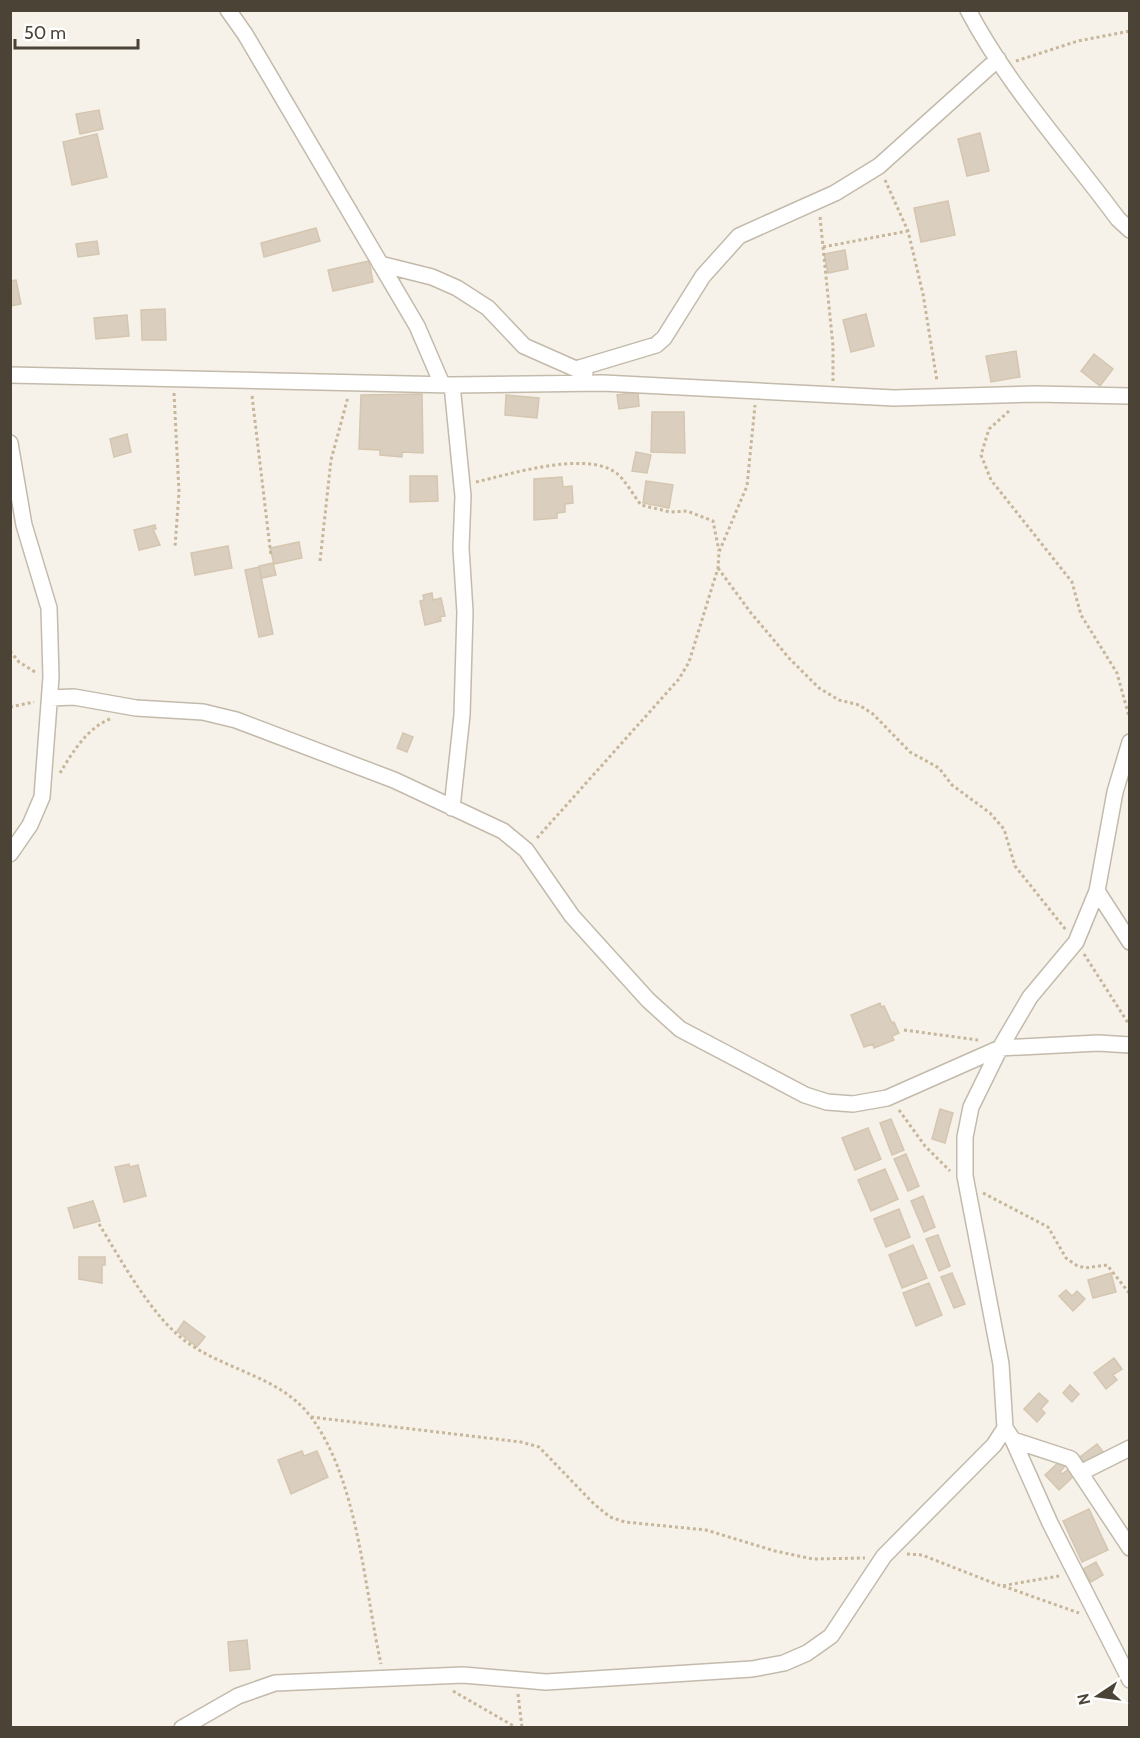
<svg xmlns="http://www.w3.org/2000/svg" width="1140" height="1738" viewBox="0 0 1140 1738" font-family="Cabin,sans-serif">
<style>
.building{fill:#dacebe;stroke:#d5c6b0;stroke-width:1.5}
.lines{fill:none;stroke-linecap:round;stroke-linejoin:round}
.street-casing{stroke:#c3baab;stroke-width:18}
.path{stroke:#c7b69a;stroke-width:3;stroke-dasharray:3 3;stroke-linecap:butt}
.street{stroke:#fff;stroke-width:15}
</style>
<rect width="100%" height="100%" fill="#f6f2ea"/>
<!-- building -->
<path class="building" d="M 99,110 L 103,129 L 80,134 L 76,114 Z
M 980,133 L 989,171 L 967,176 L 958,139 Z
M 97,134 L 107,177 L 72,185 L 63,142 Z
M 948,201 L 955,235 L 921,242 L 914,208 Z
M 316,228 L 320,241 L 264,257 L 261,243 Z
M 97,241 L 99,254 L 78,257 L 76,244 Z
M 845,250 L 848,269 L 828,273 L 824,254 Z
M 369,261 L 373,282 L 333,291 L 328,270 Z
M 16,280 L 21,304 L 10,306 L 10,281 Z
M 165,309 L 166,340 L 142,340 L 141,310 Z
M 866,314 L 874,346 L 851,352 L 843,320 Z
M 127,315 L 129,336 L 96,339 L 94,318 Z
M 1016,351 L 1020,377 L 991,382 L 986,356 Z
M 1094,354 L 1113,369 L 1100,386 L 1081,371 Z
M 638,392 L 639,406 L 619,409 L 617,395 Z
M 422,394 L 423,453 L 402,452 L 402,457 L 380,455 L 380,450 L 359,449 L 361,395 Z
M 506,395 L 539,398 L 537,418 L 505,415 Z
M 652,412 L 684,412 L 685,453 L 651,452 Z
M 127,434 L 131,452 L 114,457 L 110,439 Z
M 636,452 L 651,455 L 647,473 L 632,471 Z
M 410,476 L 437,476 L 438,501 L 410,502 Z
M 562,477 L 563,487 L 572,486 L 573,503 L 565,504 L 565,512 L 557,513 L 557,518 L 534,520 L 534,479 Z
M 646,481 L 673,485 L 669,508 L 643,503 Z
M 155,525 L 156,529 L 153,529 L 160,545 L 139,550 L 134,530 Z
M 299,542 L 302,558 L 274,564 L 270,548 Z
M 228,546 L 232,568 L 195,575 L 191,553 Z
M 273,563 L 276,575 L 262,578 L 259,566 Z
M 259,567 L 273,634 L 259,637 L 245,570 Z
M 432,593 L 433,600 L 441,598 L 445,616 L 440,617 L 441,621 L 425,625 L 420,601 L 424,600 L 423,595 Z
M 403,733 L 413,737 L 407,752 L 397,748 Z
M 880,1003 L 881,1007 L 884,1006 L 892,1023 L 894,1022 L 899,1033 L 892,1036 L 894,1040 L 874,1048 L 873,1044 L 864,1047 L 851,1015 Z
M 940,1109 L 953,1113 L 945,1143 L 932,1139 Z
M 891,1119 L 904,1150 L 892,1155 L 880,1123 Z
M 868,1128 L 881,1159 L 855,1170 L 842,1138 Z
M 906,1154 L 919,1186 L 908,1191 L 894,1159 Z
M 129,1164 L 130,1167 L 138,1165 L 146,1196 L 124,1202 L 115,1167 Z
M 885,1169 L 898,1199 L 871,1211 L 858,1180 Z
M 923,1196 L 935,1227 L 924,1232 L 911,1201 Z
M 93,1201 L 100,1221 L 74,1228 L 68,1208 Z
M 899,1209 L 910,1237 L 886,1247 L 874,1219 Z
M 938,1235 L 950,1266 L 939,1271 L 926,1239 Z
M 913,1245 L 927,1278 L 902,1288 L 889,1255 Z
M 79,1257 L 105,1257 L 105,1265 L 102,1265 L 102,1283 L 79,1279 Z
M 952,1273 L 965,1304 L 954,1308 L 941,1277 Z
M 1111,1273 L 1116,1292 L 1093,1298 L 1088,1280 Z
M 929,1283 L 942,1315 L 916,1326 L 903,1293 Z
M 1066,1290 L 1072,1296 L 1077,1291 L 1085,1299 L 1073,1311 L 1059,1296 Z
M 184,1321 L 205,1337 L 197,1347 L 177,1331 Z
M 1114,1358 L 1122,1369 L 1113,1375 L 1117,1380 L 1106,1389 L 1094,1373 Z
M 1070,1385 L 1079,1394 L 1072,1402 L 1063,1393 Z
M 1039,1393 L 1048,1401 L 1041,1409 L 1045,1413 L 1037,1422 L 1024,1409 Z
M 1097,1444 L 1105,1454 L 1087,1467 L 1080,1457 Z
M 302,1451 L 304,1456 L 317,1451 L 328,1477 L 291,1494 L 278,1460 Z
M 1060,1461 L 1065,1466 L 1060,1472 L 1062,1474 L 1070,1468 L 1076,1474 L 1059,1490 L 1045,1475 Z
M 1089,1509 L 1108,1550 L 1082,1562 L 1063,1521 Z
M 1096,1562 L 1103,1575 L 1091,1582 L 1083,1569 Z
M 247,1640 L 250,1669 L 230,1671 L 228,1642 Z"/>
<g class="lines">
<!-- street casing -->
<g class="street-casing">
<path id="street" d="M 228,10 L 245,34 L 417,326 L 442,384
M 968,10 C 1008,86 1068,151 1118,219 L 1130,230
M 380,264 L 432,277 L 457,288 L 488,308 L 524,346 L 585,373
M 576,369 L 656,345 L 664,338 L 703,276 L 739,236 L 835,193 L 879,166 L 998,59
M 10,375 L 452,385 L 603,383 L 894,398 L 1036,394 L 1130,396
M 452,385 L 463,496 L 461,548 L 465,612 L 462,715 L 452,808
M 10,443 L 24,525 L 49,608 L 51,677 L 42,797 L 30,825 L 10,854
M 50,698 L 74,697 L 136,708 L 203,712 L 236,720 L 394,780 L 503,831 L 526,850 L 572,916 L 648,1000 L 680,1029 L 805,1095 L 827,1102 L 853,1104 L 887,1098 L 1000,1048 L 1098,1043 L 1130,1045
M 1097,891 L 1130,942
M 1005,1428 L 1013,1440 L 1050,1523 L 1130,1680
M 1013,1440 L 1071,1459 L 1130,1548
M 1082,1472 L 1130,1448
M 182,1728 L 238,1696 L 275,1683 L 463,1675 L 546,1682 L 752,1669 L 784,1663 L 807,1653 L 831,1636 L 884,1556 L 994,1445 L 1005,1428 L 1001,1364 L 965,1176 L 965,1137 L 971,1107 L 1000,1048 L 1030,997 L 1076,942 L 1097,891 L 1115,792 L 1130,742"/>
</g>
<!-- path -->
<path class="path" d="M 1016,61 L 1078,41 L 1130,31
M 885,180 L 908,231 L 923,294 L 937,381
M 820,217 L 833,346 L 833,381
M 823,247 L 908,231
M 174,393 L 179,492 L 175,547
M 252,396 L 271,556
M 1009,411 L 989,429 L 981,455 L 991,480 L 1072,582 L 1081,615 L 1117,673 L 1130,720
M 476,482 C 511,474 583,451 615,472 C 625,479 633,495 641,505 L 670,512 L 687,511 L 713,521 L 719,551
M 320,561 L 331,460 L 348,397
M 718,568 L 751,613 L 789,658 L 819,688 L 839,700 L 859,705 L 873,714 L 910,752 L 939,768 L 952,785 L 990,813 L 1004,829 L 1015,866 L 1066,930
M 10,651 L 19,662 L 35,672
M 10,707 L 34,702
M 60,773 C 72,753 87,728 110,719
M 537,838 L 679,679 L 689,662 L 718,568 L 719,552 L 747,486 L 755,405
M 1084,954 L 1130,1026
M 904,1030 L 978,1040
M 899,1110 L 925,1146 L 950,1171
M 983,1193 L 1048,1227 L 1066,1258 L 1076,1265 L 1085,1268 L 1107,1265 L 1130,1294
M 99,1224 C 121,1260 153,1319 188,1343 C 228,1371 281,1377 311,1417 C 358,1480 364,1587 381,1664
M 311,1417 L 521,1442 L 539,1447 L 594,1504 L 610,1517 L 625,1522 L 706,1530 L 775,1551 L 813,1559 L 865,1558
M 907,1554 L 922,1555 L 1001,1586 L 1059,1576
M 1003,1586 L 1079,1613
M 453,1691 L 517,1728
M 518,1694 L 522,1728"/>
<!-- street -->
<use href="#street" class="street"/>
</g>
<!-- border -->
<rect width="1140" height="1738" fill="none" stroke="#4c4337" stroke-width="24"/>
<!-- north arrow -->
<g transform="translate(1098 1696) rotate(257)" stroke="#ffffff" stroke-width="4.5" paint-order="stroke">
<path d="M0-4.5L10 22L0 15L-10 22Z" fill="#4c4337"/>
<text y="-9" font-size="16" font-weight="bold" text-anchor="middle" fill="#4c4337">N</text>
</g>
<!-- scale -->
<path d="M15 39v9h123v-9" fill="none" stroke="#4c4337" stroke-width="3"/>
<text x="24" y="39" font-size="18" fill="#4c4337" stroke="#ffffff" stroke-width="4.5" paint-order="stroke">50 m</text>
</svg>
